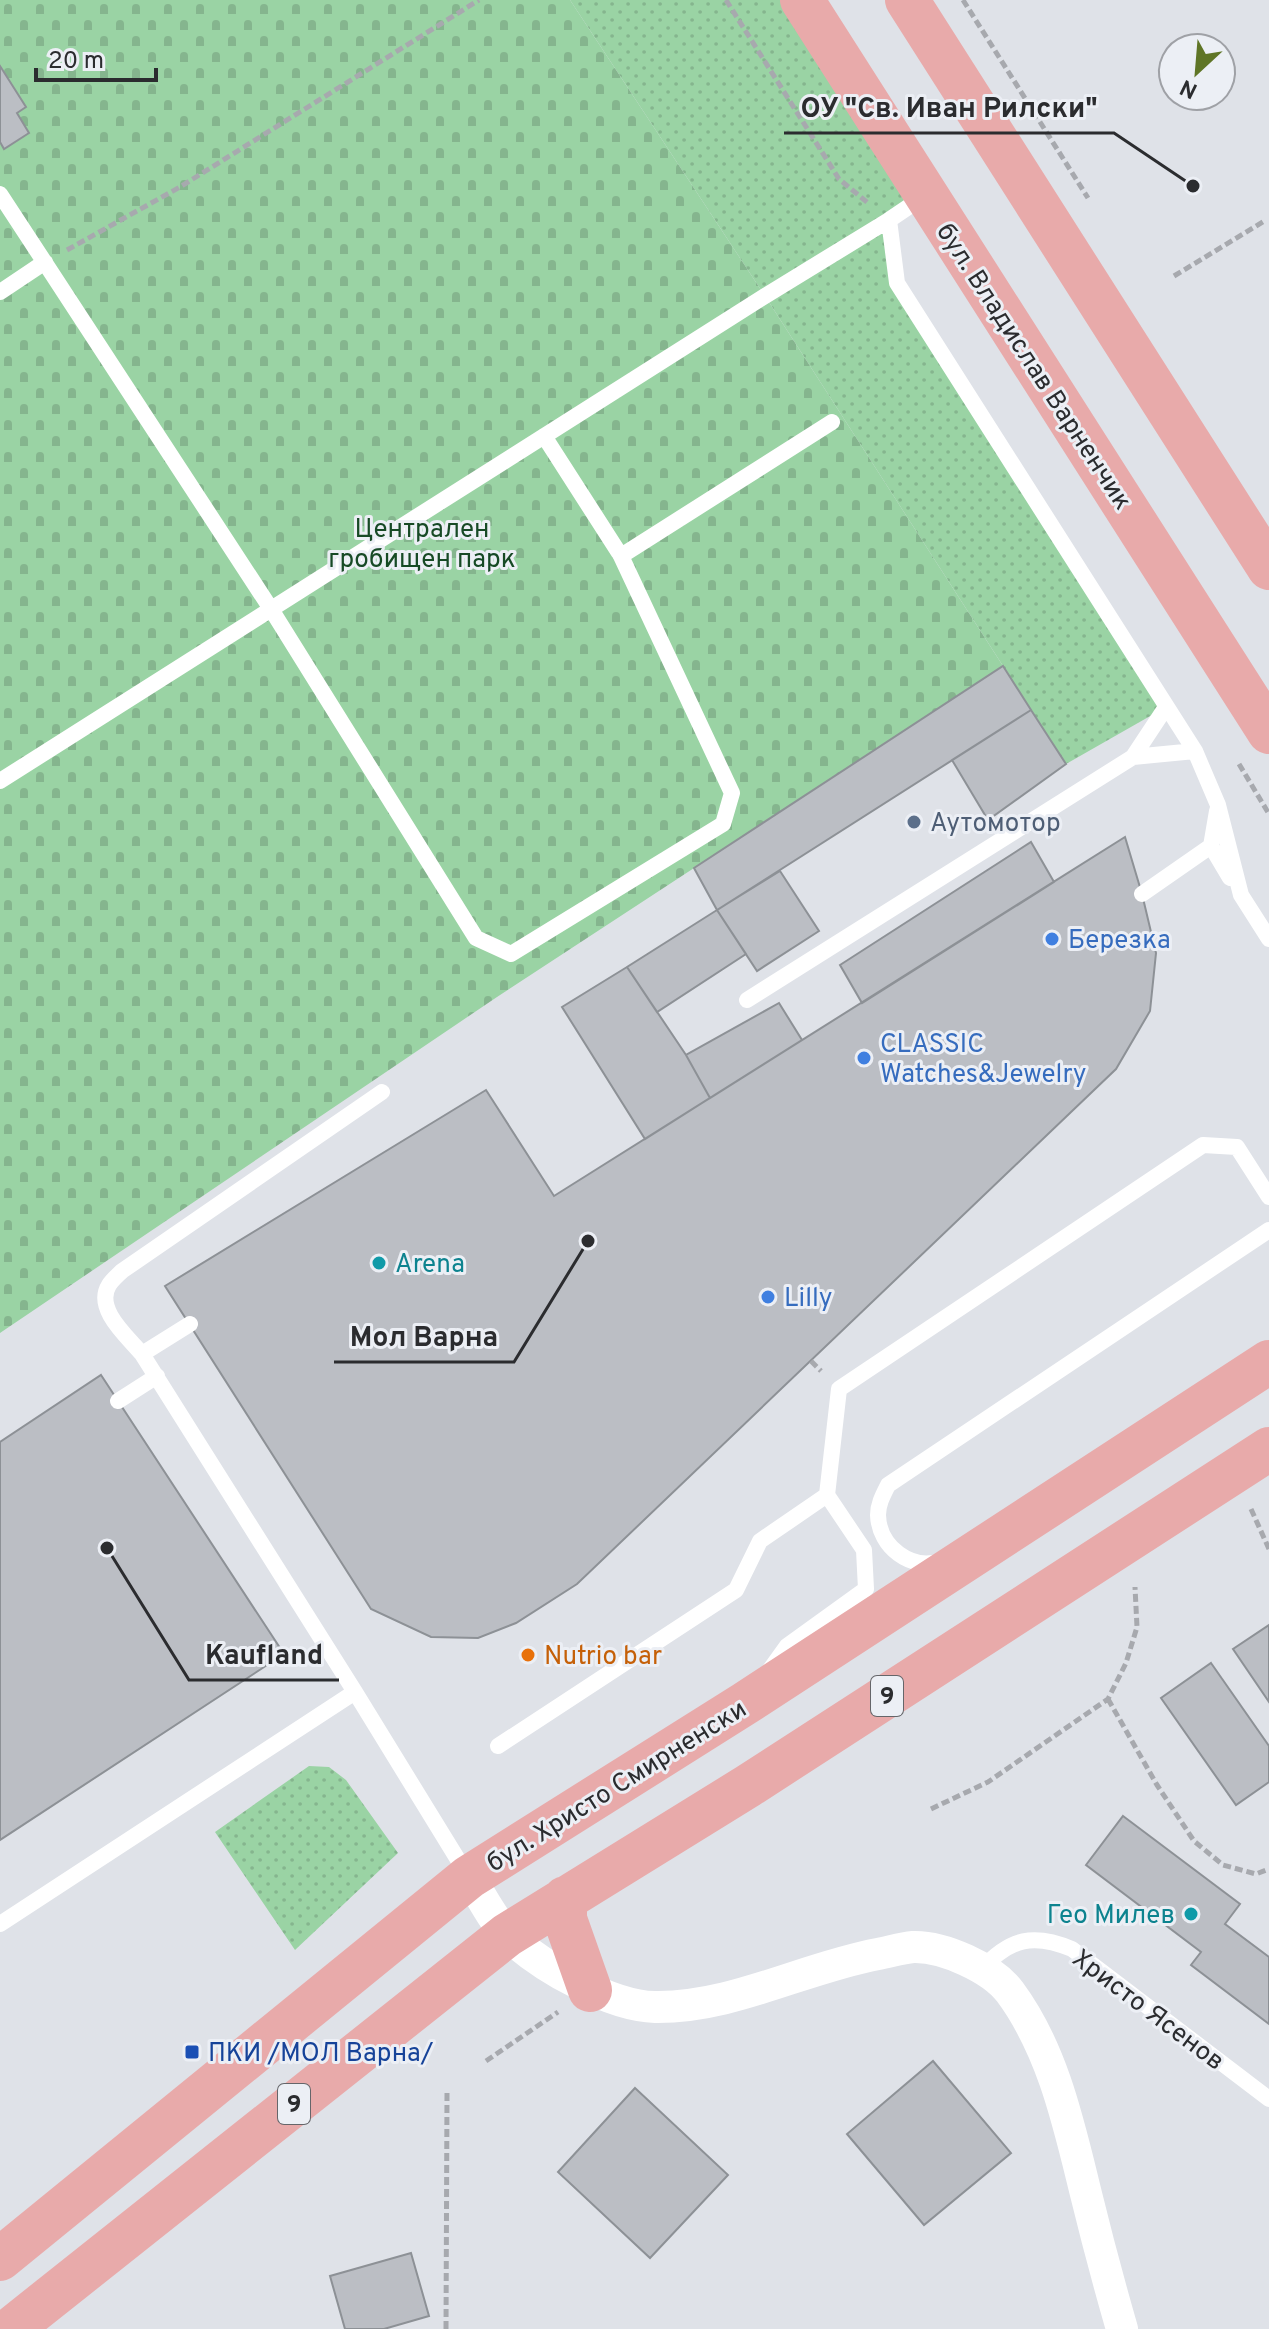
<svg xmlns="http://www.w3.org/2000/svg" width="1269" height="2329" viewBox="0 0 1269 2329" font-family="Overpass,sans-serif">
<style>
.grass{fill:url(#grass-dots)}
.cemetery{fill:url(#cemetery-stones)}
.building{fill:#bbbec4;stroke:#8d9196;stroke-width:2}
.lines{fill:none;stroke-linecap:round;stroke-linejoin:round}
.path{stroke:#a7a9ae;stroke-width:5;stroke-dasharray:8 4;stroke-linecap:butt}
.lane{stroke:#fff;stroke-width:16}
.street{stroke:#fff;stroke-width:32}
.primary{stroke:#e8aaaa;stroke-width:44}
.service-dot{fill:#5c6f8a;stroke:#eceff5;stroke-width:3}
.shop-dot{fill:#3f7fe0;stroke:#eceff5;stroke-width:3}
.culture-dot{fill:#0f9aa8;stroke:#eceff5;stroke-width:3}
.food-dot{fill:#e8710a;stroke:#eceff5;stroke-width:3}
.transit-dot{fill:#1a4fb4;stroke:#eceff5;stroke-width:3}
.labels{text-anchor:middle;stroke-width:6;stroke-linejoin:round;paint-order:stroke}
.shield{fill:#eceff5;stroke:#65666a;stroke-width:2}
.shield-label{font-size:24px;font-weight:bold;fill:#2b2c2f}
.street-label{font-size:26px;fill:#2b2c2f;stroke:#eceff5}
.park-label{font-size:26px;fill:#174a25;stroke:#eceff5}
.service-label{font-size:26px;fill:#4e5e75;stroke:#eceff5;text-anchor:start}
.shop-label{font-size:26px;fill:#366cbe;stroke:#eceff5;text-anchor:start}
.culture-label{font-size:26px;fill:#0d838f;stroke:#eceff5;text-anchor:start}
.food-label{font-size:26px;fill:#c56008;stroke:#eceff5;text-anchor:start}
.transit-label{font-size:26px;fill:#164399;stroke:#eceff5;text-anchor:start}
.leader{fill:none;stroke:#2b2c2f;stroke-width:3}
.callout-dot{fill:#2b2c2f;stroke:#eceff5;stroke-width:3}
.callout-label{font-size:28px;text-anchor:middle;font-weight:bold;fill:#2b2c2f;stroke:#eceff5;stroke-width:6;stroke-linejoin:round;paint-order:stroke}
</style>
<defs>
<pattern id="grass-dots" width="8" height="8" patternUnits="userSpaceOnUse" patternTransform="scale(2)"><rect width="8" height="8" fill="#9ad3a4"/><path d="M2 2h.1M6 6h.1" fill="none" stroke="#85b58e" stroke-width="1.8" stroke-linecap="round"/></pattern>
<pattern id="cemetery-stones" width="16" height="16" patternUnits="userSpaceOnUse" patternTransform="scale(2)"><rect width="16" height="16" fill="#9ad3a4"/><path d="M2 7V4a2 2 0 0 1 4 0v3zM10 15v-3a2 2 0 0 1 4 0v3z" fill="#85b58e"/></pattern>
</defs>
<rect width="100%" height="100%" fill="#dfe2e8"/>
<!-- grass -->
<path class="grass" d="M 570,0 L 782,0 L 913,204 L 889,220 L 897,283 L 1166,707 L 1066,764 L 765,296 Z
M 309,1766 L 329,1767 L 346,1780 L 398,1853 L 295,1950 L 215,1832 Z"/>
<!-- cemetery -->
<path class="cemetery" d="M 0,0 L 570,0 L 765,296 L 1003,666 L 497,997 L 0,1333 Z"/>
<!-- building -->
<path class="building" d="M 0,66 L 26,107 L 17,113 L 29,133 L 4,149 L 0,142 Z
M 1003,666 L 1031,710 L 717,910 L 694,868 Z
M 1031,710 L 1066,764 L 988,820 L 952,760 Z
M 1125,837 L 1142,894 L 1156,953 L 1150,1011 L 1116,1069 L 577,1584 L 516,1623 L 478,1638 L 431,1637 L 371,1609 L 165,1286 L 486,1090 L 554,1196 Z
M 1031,842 L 1054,882 L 862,1003 L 840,965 Z
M 780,871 L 819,931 L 757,971 L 717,910 Z
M 717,910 L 746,954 L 657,1012 L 627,967 Z
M 627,967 L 686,1055 L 710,1098 L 645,1139 L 562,1007 Z
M 779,1003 L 802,1040 L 710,1098 L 686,1055 Z
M 101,1375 L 284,1654 L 0,1840 L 0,1442 Z
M 1269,1625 L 1269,1702 L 1233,1649 Z
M 1211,1663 L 1269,1746 L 1269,1782 L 1236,1805 L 1161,1698 Z
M 1123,1816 L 1240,1904 L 1225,1924 L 1269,1957 L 1269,2024 L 1191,1965 L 1201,1952 L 1086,1865 Z
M 933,2061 L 1011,2153 L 924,2225 L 847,2134 Z
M 635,2088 L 728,2175 L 650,2258 L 558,2172 Z
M 411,2253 L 429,2316 L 384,2329 L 345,2329 L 330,2276 Z"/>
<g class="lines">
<!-- path -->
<path class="path" d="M 726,0 L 839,179 L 868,203
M 963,0 L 1088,198
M 67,250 L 180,187 L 479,0
M 1174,276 L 1266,220
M 1239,764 L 1269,814
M 811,1361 L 821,1371
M 1251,1509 L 1269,1549
M 1108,1699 L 1157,1785 L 1194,1841 L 1223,1865 L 1256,1874 L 1269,1869
M 931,1809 L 988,1782 L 1108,1699 L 1126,1663 L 1137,1627 L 1135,1587
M 486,2061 L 558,2012
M 446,2329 L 447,2093"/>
<!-- lane -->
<path class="lane" d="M 0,194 L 271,609 L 476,938 L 511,954 L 723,824 L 732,793 L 621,556 L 544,436
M 926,195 L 889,220 L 897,283 L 1195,751 L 1218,805 L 1241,895 L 1269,939
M 0,292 L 45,262
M 621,556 L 832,422
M 1133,757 L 1195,751
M 0,781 L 765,296 L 889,220
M 1217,811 L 1211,846 L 1230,878
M 1142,894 L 1211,846
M 747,1000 L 1133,757 L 1166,707
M 190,1324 L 142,1354 L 355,1692 L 468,1876
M 142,1354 C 128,1337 94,1309 109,1285 C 112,1280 118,1275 122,1271 L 382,1092
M 118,1401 L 157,1376
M 941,1561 C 911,1571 879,1547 878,1515 C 878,1504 883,1495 888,1485 L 1269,1230
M 769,1671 L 787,1646 L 866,1589 L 864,1550 L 827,1495 L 839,1389 L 1203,1145 L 1237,1147 L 1269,1197
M 498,1746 L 736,1590 L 760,1541 L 827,1495
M 0,1924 L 355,1692
M 982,1969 C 1010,1938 1034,1933 1072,1949 L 1269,2099"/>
<!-- street -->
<path class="street" d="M 469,1877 C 481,1895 494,1923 510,1937 C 542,1967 610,2006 655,2007 C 732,2008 803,1968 878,1954 C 889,1952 902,1948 913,1947 C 943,1946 992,1968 1010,1992 C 1053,2050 1069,2125 1086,2194 C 1097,2239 1109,2284 1122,2329"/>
<!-- primary -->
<path class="primary" d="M 802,0 L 1269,732
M 907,0 L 1269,568
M 565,1898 L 565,1919 L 590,1990
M 0,2259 L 469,1877 L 744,1704 L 1269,1362
M 11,2329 L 507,1935 L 748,1786 L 1269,1449"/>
</g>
<!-- markers -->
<circle class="service-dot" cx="914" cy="822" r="8"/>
<g class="shop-dot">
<circle cx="1052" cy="939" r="8"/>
<circle cx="864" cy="1058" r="8"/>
<circle cx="768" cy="1297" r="8"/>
</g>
<g class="culture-dot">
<circle cx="379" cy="1263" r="8"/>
<circle cx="1191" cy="1914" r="8"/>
</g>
<circle class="food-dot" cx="528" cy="1655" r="8"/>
<rect class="transit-dot" x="184" y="2044" width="16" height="16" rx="4"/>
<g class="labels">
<!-- shield labels -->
<g class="shield">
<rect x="871" y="1676" width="32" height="40" rx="6"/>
<rect x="278" y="2084" width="32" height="40" rx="6"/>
</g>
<g class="shield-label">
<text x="887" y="1704">9</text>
<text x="294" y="2112">9</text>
</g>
<!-- street labels -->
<g class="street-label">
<text transform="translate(1035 366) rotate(57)" y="9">бул. Владислав Варненчик</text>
<text transform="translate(616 1785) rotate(-32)" y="9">бул. Христо Смирненски</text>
<text transform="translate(1149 2009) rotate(37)" y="9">Христо Ясенов</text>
</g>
<!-- park labels -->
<g class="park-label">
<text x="422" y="537">Централен<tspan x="422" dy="30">гробищен парк</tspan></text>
</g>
<!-- service labels -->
<g class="service-label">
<text x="930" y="831">Аутомотор</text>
</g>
<!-- shop labels -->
<g class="shop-label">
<text x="1068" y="948">Березка</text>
<text x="880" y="1052">CLASSIC<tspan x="880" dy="30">Watches&amp;Jewelry</tspan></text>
<text x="784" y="1306">Lilly</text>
</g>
<!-- culture labels -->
<g class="culture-label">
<text x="395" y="1272">Arena</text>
<text x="1175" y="1923" text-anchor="end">Гео Милев</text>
</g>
<!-- food labels -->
<g class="food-label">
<text x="544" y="1664">Nutrio bar</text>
</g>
<!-- transit labels -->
<g class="transit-label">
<text x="208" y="2061">ПКИ /МОЛ Варна/</text>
</g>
</g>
<!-- callouts -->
<path class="leader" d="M1193 186L1114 133H784M588 1241L514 1362H334M107 1548L189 1680H339"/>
<g class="callout-dot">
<circle cx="1193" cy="186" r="8"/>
<circle cx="588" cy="1241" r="8"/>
<circle cx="107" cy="1548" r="8"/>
</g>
<g class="callout-label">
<text x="949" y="117">ОУ "Св. Иван Рилски"</text>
<text x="424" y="1346">Мол Варна</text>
<text x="264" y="1664">Kaufland</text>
</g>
<!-- north arrow -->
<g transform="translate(1197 72) rotate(206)"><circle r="38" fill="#eceff5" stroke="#9fa1a6" stroke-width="2"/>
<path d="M0-6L14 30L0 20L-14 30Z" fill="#5f7526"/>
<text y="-12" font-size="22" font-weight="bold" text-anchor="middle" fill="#2b2c2f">N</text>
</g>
<!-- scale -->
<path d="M36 68v12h120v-12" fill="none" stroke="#2b2c2f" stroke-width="4"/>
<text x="48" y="68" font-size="24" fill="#2b2c2f" stroke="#eceff5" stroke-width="6" paint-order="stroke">20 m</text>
</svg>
